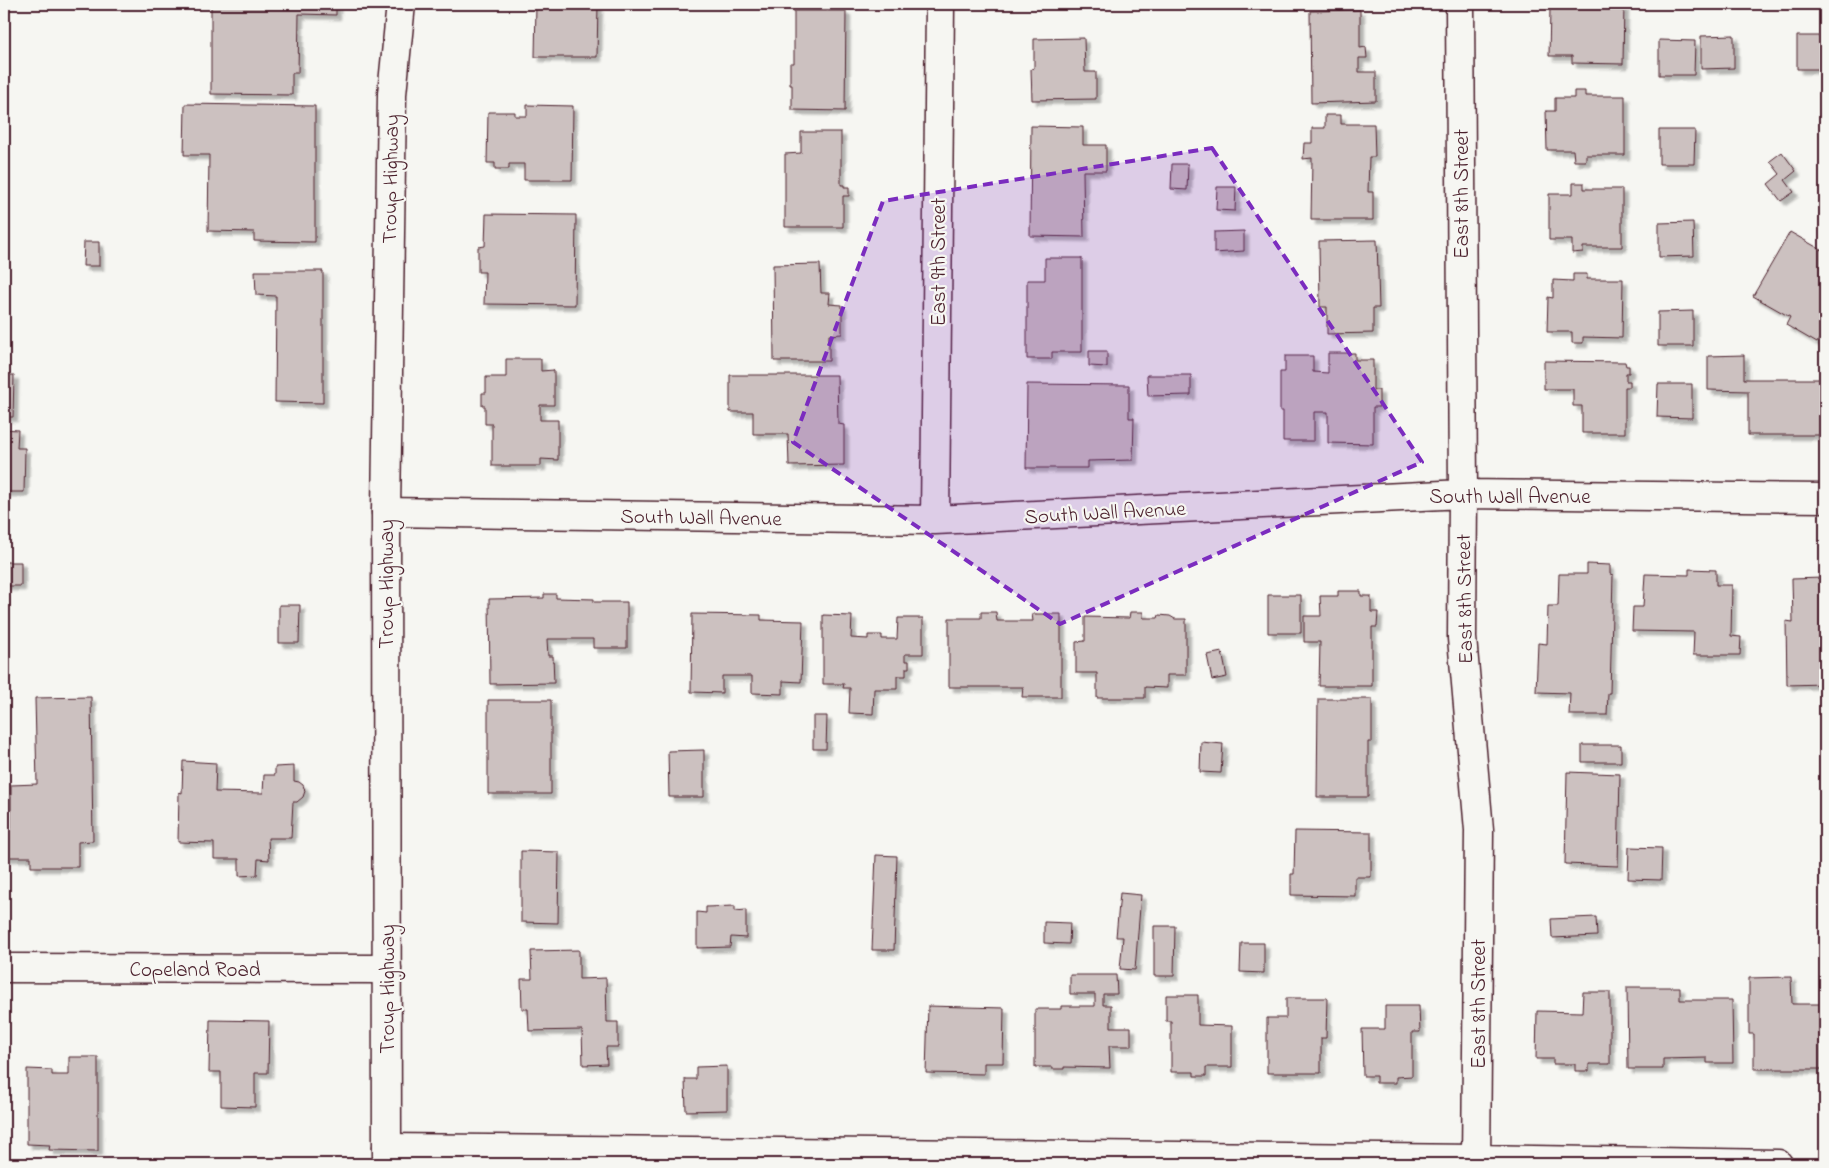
<svg xmlns="http://www.w3.org/2000/svg" width="1829" height="1168" viewBox="0 0 1829 1168" font-family="'Indie Flower',sans-serif">
<style>
.building{fill:#ccc1c0;stroke:#4a1f2b;filter:url(#shadow)}
.lines{fill:none;stroke-linecap:round;stroke-linejoin:round}
.minor-casing{stroke:#4a1f2b;stroke-width:31}
.major-casing{stroke:#4a1f2b;stroke-width:31}
.minor{stroke:#f6f6f2;stroke-width:28}
.major{stroke:#f6f6f2;stroke-width:28}
.marked{fill:#7b2cbf;fill-opacity:0.2;stroke:#7b2cbf;stroke-width:4;stroke-dasharray:10 6;stroke-linejoin:round}
.labels{text-anchor:middle;stroke-width:4.5;stroke-linejoin:round;paint-order:stroke}
.street-label{font-size:21px;fill:#4a1f2b;stroke:#f6f6f2}
</style>
<defs>
<filter id="shadow"><feDropShadow dx="4.5" dy="4.5" stdDeviation="1" flood-color="#0004"/></filter>
</defs>
<rect width="100%" height="100%" fill="#f6f6f2"/>
<filter id="ink" filterUnits="userSpaceOnUse"><feTurbulence type="fractalNoise" baseFrequency=".02" numOctaves="2"/><feDisplacementMap in="SourceGraphic" scale="10" xChannelSelector="R" yChannelSelector="G"/><feConvolveMatrix kernelMatrix="1 2 1 2 8 2 1 2 1" color-interpolation-filters="sRGB"/></filter>
<g filter="url(#ink)">
<!-- building -->
<path class="building" d="M 211,4 L 336,4 L 336,15 L 299,14 L 298,73 L 292,73 L 292,95 L 211,94 Z
M 536,4 L 598,4 L 597,57 L 535,57 Z
M 1575,4 L 1624,4 L 1623,64 L 1572,63 L 1572,56 L 1549,56 L 1550,9 L 1575,9 Z
M 1360,10 L 1360,48 L 1366,47 L 1367,58 L 1359,58 L 1359,72 L 1376,72 L 1376,101 L 1311,103 L 1310,11 Z
M 794,11 L 846,11 L 845,111 L 792,110 L 792,85 L 790,85 L 790,63 L 794,63 Z
M 1734,35 L 1734,68 L 1701,69 L 1701,36 Z
M 1797,36 L 1825,36 L 1825,69 L 1797,69 Z
M 1084,38 L 1085,72 L 1096,72 L 1096,99 L 1032,100 L 1031,69 L 1034,68 L 1034,39 Z
M 1659,40 L 1695,41 L 1694,75 L 1659,75 Z
M 1574,91 L 1585,91 L 1585,96 L 1625,96 L 1625,155 L 1586,155 L 1586,161 L 1574,161 L 1573,150 L 1547,150 L 1546,111 L 1555,111 L 1555,98 L 1574,98 Z
M 185,104 L 315,106 L 315,242 L 254,241 L 254,232 L 208,231 L 209,155 L 184,155 Z
M 527,105 L 573,106 L 572,180 L 524,180 L 524,164 L 509,164 L 509,169 L 495,169 L 495,163 L 487,163 L 488,112 L 515,112 L 515,116 L 527,116 Z
M 1325,115 L 1341,115 L 1341,124 L 1374,124 L 1375,157 L 1369,157 L 1368,192 L 1373,192 L 1373,220 L 1311,220 L 1312,158 L 1303,159 L 1304,143 L 1312,143 L 1312,128 L 1325,128 Z
M 1031,126 L 1083,127 L 1083,145 L 1106,145 L 1106,171 L 1083,171 L 1084,237 L 1030,236 Z
M 1659,130 L 1695,130 L 1694,164 L 1659,164 Z
M 801,132 L 841,132 L 841,185 L 844,185 L 844,187 L 849,187 L 849,196 L 843,196 L 843,227 L 785,227 L 785,154 L 801,153 Z
M 1782,152 L 1796,171 L 1785,180 L 1794,192 L 1781,201 L 1768,184 L 1780,174 L 1770,161 Z
M 1172,164 L 1188,164 L 1187,190 L 1171,189 Z
M 1573,183 L 1584,183 L 1584,189 L 1622,189 L 1622,247 L 1583,247 L 1583,252 L 1572,253 L 1572,240 L 1549,240 L 1549,194 L 1573,194 Z
M 1217,187 L 1236,187 L 1235,211 L 1216,210 Z
M 486,214 L 576,215 L 575,305 L 484,304 L 485,272 L 478,272 L 478,247 L 485,246 Z
M 1693,222 L 1694,256 L 1659,257 L 1659,223 Z
M 1244,231 L 1244,251 L 1214,253 L 1214,232 Z
M 1790,232 L 1825,252 L 1825,299 L 1823,303 L 1825,305 L 1825,329 L 1817,343 L 1786,325 L 1790,317 L 1753,296 Z
M 1377,240 L 1379,308 L 1373,308 L 1373,333 L 1327,334 L 1327,307 L 1320,307 L 1319,241 Z
M 84,242 L 99,242 L 99,266 L 83,266 Z
M 1045,258 L 1082,258 L 1082,352 L 1052,352 L 1052,359 L 1027,359 L 1027,280 L 1045,280 Z
M 820,264 L 821,293 L 830,293 L 829,304 L 842,305 L 842,334 L 829,335 L 829,361 L 774,361 L 773,265 Z
M 255,271 L 323,271 L 323,403 L 275,402 L 276,296 L 256,295 Z
M 1573,274 L 1587,274 L 1587,279 L 1623,279 L 1622,338 L 1583,337 L 1583,343 L 1572,343 L 1572,332 L 1547,332 L 1548,297 L 1553,298 L 1553,280 L 1573,281 Z
M 1693,311 L 1693,346 L 1658,346 L 1658,312 Z
M 4,350 L 4,375 L 14,375 L 13,417 L 4,417 Z
M 1089,351 L 1107,351 L 1107,367 L 1089,366 Z
M 1328,353 L 1355,353 L 1355,360 L 1373,360 L 1373,390 L 1379,390 L 1379,407 L 1373,407 L 1373,444 L 1328,443 L 1328,412 L 1314,412 L 1314,441 L 1283,441 L 1283,411 L 1280,411 L 1280,372 L 1285,372 L 1285,356 L 1313,356 L 1313,372 L 1328,373 Z
M 1744,355 L 1744,379 L 1825,379 L 1825,435 L 1748,435 L 1748,391 L 1708,390 L 1708,356 Z
M 506,359 L 541,359 L 541,371 L 554,370 L 554,405 L 540,405 L 540,420 L 558,420 L 558,460 L 541,459 L 541,466 L 492,466 L 492,424 L 485,424 L 485,406 L 482,406 L 482,393 L 486,393 L 486,377 L 506,377 Z
M 1544,361 L 1625,362 L 1626,366 L 1629,366 L 1629,373 L 1626,373 L 1626,381 L 1630,381 L 1630,387 L 1625,387 L 1625,433 L 1582,433 L 1582,406 L 1573,406 L 1573,389 L 1544,389 Z
M 730,375 L 837,375 L 838,424 L 844,425 L 844,465 L 789,466 L 788,434 L 753,434 L 753,412 L 730,412 Z
M 1147,375 L 1191,375 L 1191,395 L 1148,396 Z
M 1027,384 L 1129,385 L 1129,418 L 1134,418 L 1133,460 L 1088,461 L 1088,468 L 1026,468 Z
M 1658,384 L 1692,384 L 1692,418 L 1657,417 Z
M 4,429 L 18,430 L 17,448 L 25,448 L 24,492 L 4,492 Z
M 4,562 L 21,562 L 21,586 L 4,586 Z
M 1587,564 L 1610,565 L 1610,574 L 1613,575 L 1610,693 L 1608,693 L 1607,715 L 1569,715 L 1570,693 L 1536,692 L 1538,643 L 1547,644 L 1548,606 L 1558,606 L 1559,574 L 1587,574 Z
M 1689,569 L 1716,570 L 1716,585 L 1732,585 L 1731,636 L 1741,637 L 1740,655 L 1693,655 L 1694,632 L 1632,631 L 1633,607 L 1643,607 L 1645,574 L 1689,575 Z
M 1822,578 L 1822,596 L 1825,596 L 1825,684 L 1787,685 L 1786,621 L 1793,622 L 1792,579 Z
M 1338,591 L 1361,591 L 1361,596 L 1371,596 L 1371,612 L 1378,612 L 1377,627 L 1372,627 L 1372,686 L 1319,686 L 1320,642 L 1304,642 L 1304,616 L 1321,616 L 1320,596 L 1338,596 Z
M 544,594 L 556,594 L 556,598 L 594,599 L 594,602 L 627,602 L 627,648 L 593,648 L 593,639 L 547,639 L 548,656 L 553,656 L 554,683 L 490,684 L 489,599 L 544,598 Z
M 1268,595 L 1301,595 L 1301,633 L 1268,633 Z
M 279,605 L 300,605 L 299,643 L 279,643 Z
M 981,612 L 996,612 L 997,621 L 1033,621 L 1032,614 L 1061,614 L 1061,697 L 1022,697 L 1023,687 L 949,687 L 949,618 L 981,618 Z
M 1130,612 L 1143,612 L 1143,618 L 1158,618 L 1159,615 L 1170,616 L 1175,619 L 1186,619 L 1186,675 L 1167,675 L 1167,688 L 1145,687 L 1145,698 L 1097,698 L 1097,673 L 1076,673 L 1076,642 L 1085,641 L 1085,617 L 1129,618 Z
M 692,614 L 761,615 L 761,620 L 803,621 L 801,682 L 783,681 L 783,694 L 752,693 L 752,676 L 722,676 L 722,693 L 691,692 Z
M 823,615 L 852,616 L 851,638 L 868,639 L 868,635 L 882,635 L 882,639 L 897,639 L 898,618 L 923,618 L 923,654 L 905,654 L 905,661 L 909,661 L 909,668 L 906,668 L 906,676 L 897,676 L 897,689 L 874,689 L 873,714 L 849,713 L 850,688 L 843,688 L 844,684 L 823,684 Z
M 1222,652 L 1227,677 L 1212,680 L 1207,655 Z
M 91,697 L 93,841 L 78,842 L 78,867 L 31,867 L 31,857 L 5,857 L 5,829 L 11,829 L 11,785 L 37,784 L 35,698 Z
M 1318,699 L 1372,699 L 1372,742 L 1368,742 L 1368,797 L 1317,797 Z
M 488,700 L 551,700 L 551,794 L 488,794 Z
M 813,716 L 827,716 L 826,749 L 813,749 Z
M 1201,742 L 1223,744 L 1221,773 L 1200,772 Z
M 1582,745 L 1621,745 L 1621,762 L 1582,762 Z
M 704,750 L 704,797 L 669,797 L 668,751 Z
M 183,761 L 216,763 L 215,792 L 263,793 L 264,775 L 275,775 L 275,767 L 294,766 L 294,781 L 299,782 L 303,785 L 305,791 L 303,797 L 297,802 L 293,802 L 291,838 L 268,838 L 269,860 L 258,859 L 257,875 L 239,876 L 239,859 L 214,859 L 214,843 L 178,842 L 179,792 L 182,793 Z
M 1567,772 L 1620,774 L 1618,866 L 1565,864 Z
M 1295,831 L 1371,832 L 1371,877 L 1355,877 L 1355,896 L 1291,895 L 1291,874 L 1294,874 Z
M 1629,847 L 1662,848 L 1661,880 L 1628,879 Z
M 521,851 L 559,852 L 558,923 L 521,922 Z
M 876,855 L 897,856 L 894,950 L 872,950 Z
M 1120,893 L 1141,895 L 1135,970 L 1120,969 L 1123,937 L 1116,937 Z
M 735,906 L 735,911 L 746,910 L 746,938 L 731,937 L 730,947 L 697,948 L 697,912 L 706,913 L 706,907 Z
M 1596,917 L 1597,936 L 1552,938 L 1551,919 Z
M 1044,922 L 1070,923 L 1069,944 L 1044,943 Z
M 1154,926 L 1175,926 L 1174,976 L 1154,976 Z
M 1241,943 L 1264,943 L 1264,973 L 1240,972 Z
M 579,950 L 579,979 L 606,978 L 607,1022 L 618,1022 L 618,1047 L 606,1047 L 607,1064 L 583,1065 L 582,1030 L 529,1031 L 528,1009 L 522,1009 L 521,979 L 532,979 L 531,951 Z
M 1070,975 L 1116,975 L 1117,994 L 1103,994 L 1103,1005 L 1111,1005 L 1111,1027 L 1131,1027 L 1131,1046 L 1109,1046 L 1110,1068 L 1064,1067 L 1064,1069 L 1052,1069 L 1052,1067 L 1035,1067 L 1035,1009 L 1061,1009 L 1061,1006 L 1095,1006 L 1095,994 L 1070,994 Z
M 1791,977 L 1792,1004 L 1825,1004 L 1825,1069 L 1754,1069 L 1754,1034 L 1749,1034 L 1749,978 Z
M 1627,987 L 1680,987 L 1680,1000 L 1732,1000 L 1733,1063 L 1707,1063 L 1707,1058 L 1663,1059 L 1663,1069 L 1628,1069 Z
M 1583,992 L 1610,992 L 1610,1064 L 1589,1064 L 1589,1071 L 1575,1071 L 1575,1064 L 1553,1064 L 1553,1059 L 1536,1059 L 1537,1011 L 1582,1012 Z
M 1166,995 L 1198,995 L 1198,1025 L 1232,1026 L 1232,1067 L 1206,1067 L 1206,1076 L 1194,1076 L 1194,1072 L 1171,1072 L 1171,1021 L 1166,1021 Z
M 1286,998 L 1327,998 L 1326,1038 L 1321,1038 L 1321,1073 L 1267,1073 L 1267,1018 L 1286,1018 Z
M 928,1006 L 1004,1008 L 1003,1063 L 984,1063 L 984,1074 L 926,1073 Z
M 1385,1006 L 1419,1006 L 1420,1032 L 1412,1032 L 1412,1076 L 1396,1077 L 1396,1083 L 1376,1083 L 1376,1076 L 1363,1076 L 1362,1029 L 1385,1029 Z
M 210,1020 L 269,1021 L 268,1073 L 255,1073 L 255,1107 L 221,1106 L 221,1072 L 209,1072 Z
M 69,1057 L 98,1057 L 98,1151 L 49,1150 L 50,1145 L 27,1144 L 27,1069 L 52,1070 L 52,1075 L 69,1075 Z
M 727,1066 L 727,1110 L 686,1111 L 685,1079 L 696,1079 L 696,1067 Z"/>
<g class="lines">
<!-- minor casing -->
<g class="minor-casing">
<path id="minor" d="M 1460,4 L 1463,494 L 1462,638 L 1479,830 L 1476,1164
M 386,512 L 935,520 L 1463,494 L 1825,498
M 935,520 L 940,4
M 4,968 L 387,969
M 387,1148 L 1477,1159 L 1778,1164"/>
</g>
<!-- major casing -->
<g class="major-casing">
<path id="major" d="M 387,1164 L 386,512 L 392,94 L 401,4"/>
</g>
<!-- minor -->
<use href="#minor" class="minor"/>
<!-- major -->
<use href="#major" class="major"/>
</g>
</g>
<!-- marked area -->
<path class="marked" d="M 1212,148 L 1422,462 L 1060,624 L 793,442 L 883,201 Z"/>
<g class="labels">
<!-- street labels -->
<g class="street-label">
<text transform="translate(390 179) rotate(-89)" y="7">Troup Highway</text>
<text transform="translate(1461 194) rotate(-90)" y="7">East 8th Street</text>
<text transform="translate(938 262) rotate(-90)" y="7">East 9th Street</text>
<text x="1510" y="503">South Wall Avenue</text>
<text transform="translate(1105 512) rotate(-3)" y="7">South Wall Avenue</text>
<text transform="translate(701 517) rotate(1)" y="7">South Wall Avenue</text>
<text transform="translate(386 584) rotate(-90)" y="7">Troup Highway</text>
<text transform="translate(1464 599) rotate(-91)" y="7">East 8th Street</text>
<text x="195" y="976">Copeland Road</text>
<text transform="translate(387 989) rotate(-90)" y="7">Troup Highway</text>
<text transform="translate(1478 1004) rotate(-90)" y="7">East 8th Street</text>
</g>
</g>
<!-- margin -->
<rect width="1829" height="1168" fill="none" stroke="#f6f6f2" stroke-width="20"/>
<rect x="10" y="10" width="1809" height="1148" fill="none" stroke="#4a1f2b" stroke-width="2" filter="url(#ink)"/>
</svg>
